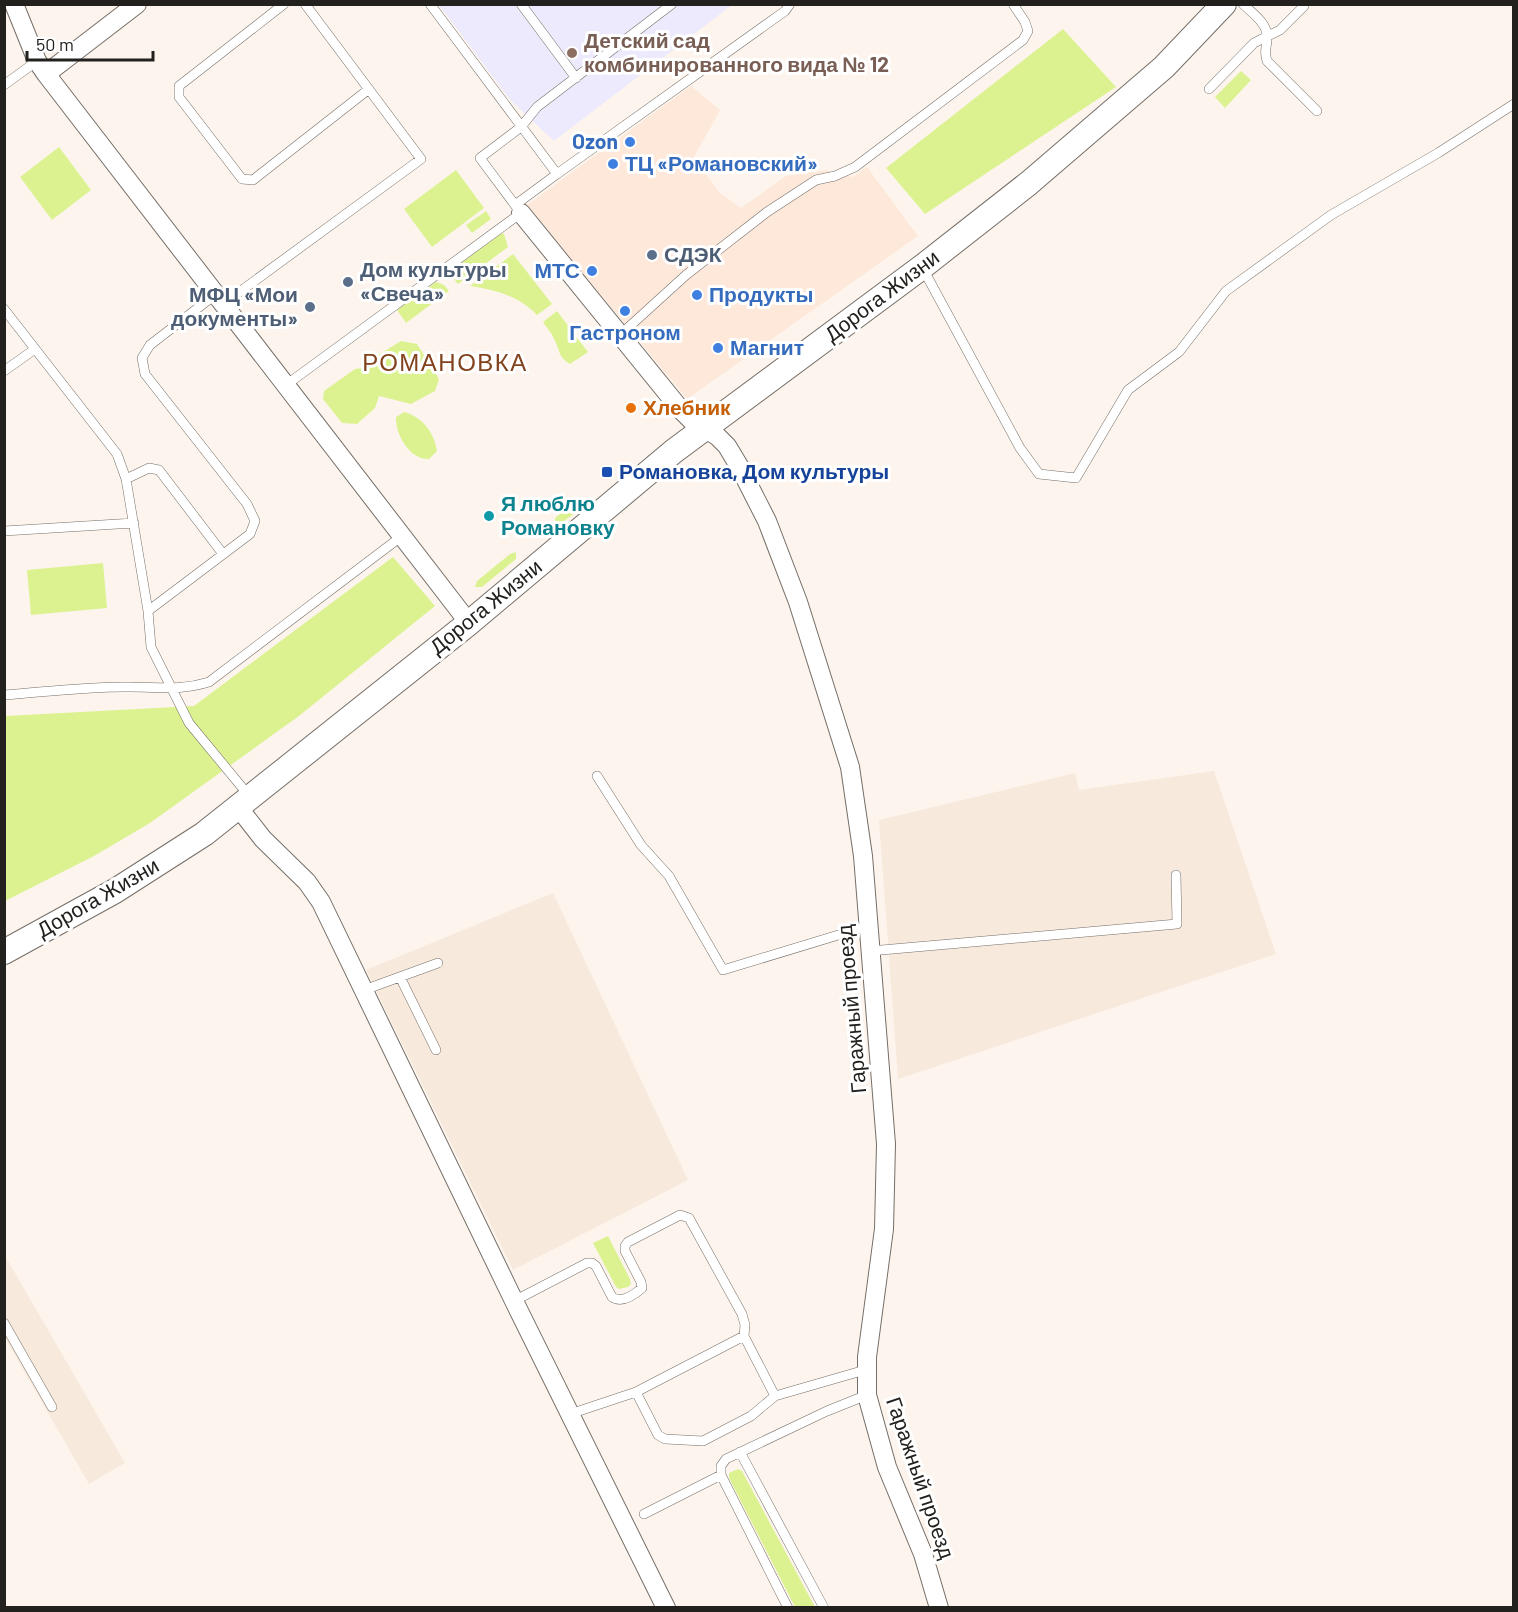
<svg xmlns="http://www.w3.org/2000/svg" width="1518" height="1612" viewBox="0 0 1518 1612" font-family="Barlow,sans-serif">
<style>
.commercial{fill:#fee8da}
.built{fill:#f7e9dc}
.education{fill:#eceafc}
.green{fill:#dcf291}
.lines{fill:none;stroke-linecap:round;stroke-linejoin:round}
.service-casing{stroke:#756e68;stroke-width:10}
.minor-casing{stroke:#756e68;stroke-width:20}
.secondary-casing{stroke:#756e68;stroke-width:26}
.service{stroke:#fff;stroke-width:9}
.minor{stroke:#fff;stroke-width:18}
.secondary{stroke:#fff;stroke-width:24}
.education-dot{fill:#8d6e63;stroke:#fff;stroke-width:2}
.shop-dot{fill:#3f7fe0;stroke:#fff;stroke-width:2}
.service-dot{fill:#5c6f8a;stroke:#fff;stroke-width:2}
.food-dot{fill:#e8710a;stroke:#fff;stroke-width:2}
.transit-dot{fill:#1a4fb4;stroke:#fff;stroke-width:2}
.culture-dot{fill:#0f9aa8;stroke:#fff;stroke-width:2}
.labels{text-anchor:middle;stroke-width:6;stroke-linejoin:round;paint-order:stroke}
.education-label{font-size:21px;font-weight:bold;fill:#785e54;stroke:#fff;text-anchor:start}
.shop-label{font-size:21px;font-weight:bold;fill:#366cbe;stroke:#fff;text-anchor:start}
.service-label{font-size:21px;font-weight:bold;fill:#4e5e75;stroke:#fff;text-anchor:start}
.street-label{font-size:21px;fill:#23211e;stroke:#fff}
.food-label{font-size:21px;font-weight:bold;fill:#c56008;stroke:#fff;text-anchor:start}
.transit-label{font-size:21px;font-weight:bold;fill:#164399;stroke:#fff;text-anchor:start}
.culture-label{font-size:21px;font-weight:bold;fill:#0d838f;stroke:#fff;text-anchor:start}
.quarter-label{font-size:24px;letter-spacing:1.5px;fill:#81421d;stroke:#fff}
</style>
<rect width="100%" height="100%" fill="#fdf5ed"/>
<!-- commercial -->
<path class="commercial" d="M 691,86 L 720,110 L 694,157 L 719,192 L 741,208 L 786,176 L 826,170 L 853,177 L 867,167 L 918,236 L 687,399 L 527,205 Z"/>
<!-- built -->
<path class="built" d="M 1214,771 L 1276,954 L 898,1079 L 879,820 L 1075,773 L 1079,790 Z
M 553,893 L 688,1180 L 513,1270 L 366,970 Z
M 4,1254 L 125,1463 L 89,1484 L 5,1338 Z"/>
<!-- education -->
<path class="education" d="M 439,5 L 732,5 L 554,141 L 511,101 Z"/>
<!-- green -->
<path class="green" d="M 1063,29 L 1116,87 L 925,214 L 886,168 Z
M 1241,71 L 1251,80 L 1225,108 L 1215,97 Z
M 59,147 L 91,190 L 52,220 L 20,177 Z
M 456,170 L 484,208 L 432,247 L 404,209 Z
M 486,211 L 491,219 L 472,233 L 466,225 Z
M 502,233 L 504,234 L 508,247 L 458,284 L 454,279 L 453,269 Z
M 513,254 L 552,304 L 537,315 C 519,296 495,290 470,286 Z
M 436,282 L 444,285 L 449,291 L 406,323 L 397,310 Z
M 557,311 L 588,352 L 570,364 C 558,357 560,350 554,339 C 552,333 546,327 543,322 Z
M 401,341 L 417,344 L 439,379 L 435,391 L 411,404 L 379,396 L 375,408 L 357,424 L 342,423 L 323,399 L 324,391 L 355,369 L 371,367 L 375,357 Z
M 404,412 C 423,417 434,433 437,451 L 429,459 C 410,460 395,434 396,417 Z
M 578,500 L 583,501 L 582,508 L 560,524 L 556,523 L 555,518 Z
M 516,552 L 516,559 L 482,587 L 475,587 L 477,581 L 510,554 Z
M 393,557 L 435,606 L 299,716 L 150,823 L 94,856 L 5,901 L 5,716 L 194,706 Z
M 103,563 L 107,608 L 31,615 L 27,570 Z
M 608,1236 L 630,1279 L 631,1284 L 628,1287 L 619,1289 L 616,1287 L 593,1243 Z
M 738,1469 L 742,1471 L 815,1607 L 795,1607 L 729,1478 L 729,1473 Z"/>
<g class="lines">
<!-- service casing -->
<g class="service-casing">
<path id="service" d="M 284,4 L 179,86 L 179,97 L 242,179 L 253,180 L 369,89
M 521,4 L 576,78
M 1243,4 C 1252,13 1267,23 1267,36 C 1268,47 1263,48 1267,61 L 1317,111
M 4,85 L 37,61
M 1209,89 L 1254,43 L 1280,30 L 1304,6
M 557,174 L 785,11 L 790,4
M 515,205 L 480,158 L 521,127 L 537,107 L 672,4
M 922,267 L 1020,448 L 1039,474 L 1076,478 L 1128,390 L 1179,352 L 1226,291 L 1331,215 L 1438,153 L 1514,104
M 216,294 L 150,345 L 142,358 L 145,374 L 247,504 L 255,521 L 250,534 L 148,611 L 151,647 L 189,723 L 250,797
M 223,304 L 421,159 L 305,4
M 4,309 L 117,454 L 126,479 L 148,611
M 620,335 L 686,275 L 767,212 L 816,180 L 835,176 L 855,167 L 1023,40 L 1028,31 L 1025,22 L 1013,4
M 4,371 L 35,349
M 286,385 L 521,213 L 515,205 L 557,174 L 430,4
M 126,479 L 149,468 L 159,470 L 223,554
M 4,531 L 134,523
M 4,695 C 46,692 89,686 131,687 C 160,687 180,691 209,682 L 402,536
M 597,776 L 641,845 L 669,876 L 723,970 L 868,926
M 870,951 L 1177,924 L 1176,875
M 400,977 L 436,1050
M 364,990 L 438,963
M 514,1301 L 587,1263 L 592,1263 L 596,1266 L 612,1297 C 622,1304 634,1295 642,1288 L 641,1282 L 625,1251 L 625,1246 L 628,1242 L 680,1215 L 689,1218 L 742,1314 L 745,1325 L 744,1336 L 775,1396
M 4,1323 L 52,1407
M 636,1392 L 658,1435 L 665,1439 L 703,1441 L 751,1416 L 775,1396 L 865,1370
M 570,1414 L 636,1392 L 744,1336
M 740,1452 L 824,1608
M 644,1514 L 721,1475
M 788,1608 L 721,1475 L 721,1466 L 726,1459 L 827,1411 L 867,1395"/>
</g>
<!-- minor casing -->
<g class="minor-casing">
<path id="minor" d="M 14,4 L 37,61 L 46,74 L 469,623
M 46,74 L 137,4
M 521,213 L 681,410 L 692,421 L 717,436 L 727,446 L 739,466 L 767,521 L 798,602 L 850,767 L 863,856 L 886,1144 L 884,1229 L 867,1357 L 867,1395 L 887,1467 L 923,1554 L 939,1608
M 238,807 L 263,839 L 307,882 L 321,902 L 514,1301 L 666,1608"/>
</g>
<!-- secondary casing -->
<g class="secondary-casing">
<path id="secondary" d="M 4,952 L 115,891 L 204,834 L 469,623 L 674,451 L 922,267 L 1029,183 L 1164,67 L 1224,4"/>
</g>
<!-- service -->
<use href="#service" class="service"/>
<!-- minor -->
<use href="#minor" class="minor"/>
<!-- secondary -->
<use href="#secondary" class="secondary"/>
</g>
<!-- markers -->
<circle class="education-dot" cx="572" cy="53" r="6"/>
<g class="shop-dot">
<circle cx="630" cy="142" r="6"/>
<circle cx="613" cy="164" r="6"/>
<circle cx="592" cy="271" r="6"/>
<circle cx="697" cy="295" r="6"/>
<circle cx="625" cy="311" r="6"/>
<circle cx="718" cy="348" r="6"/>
</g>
<g class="service-dot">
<circle cx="652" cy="255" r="6"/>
<circle cx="348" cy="282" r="6"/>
<circle cx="310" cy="307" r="6"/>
</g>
<circle class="food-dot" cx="631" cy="408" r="6"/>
<rect class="transit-dot" x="601" y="466" width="12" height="12" rx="3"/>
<circle class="culture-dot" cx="489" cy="516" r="6"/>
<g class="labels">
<!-- education labels -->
<g class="education-label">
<text x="584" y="48">Детский сад<tspan x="584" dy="24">комбинированного вида № 12</tspan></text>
</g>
<!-- shop labels -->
<g class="shop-label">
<text x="618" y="149" text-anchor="end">Ozon</text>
<text x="625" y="171">ТЦ «Романовский»</text>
<text x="580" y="278" text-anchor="end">МТС</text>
<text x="709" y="302">Продукты</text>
<text x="625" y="340" text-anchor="middle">Гастроном</text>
<text x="730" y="355">Магнит</text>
</g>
<!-- service labels -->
<g class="service-label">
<text x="664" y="262">СДЭК</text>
<text x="360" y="277">Дом культуры<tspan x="360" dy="24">«Свеча»</tspan></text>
<text x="298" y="302" text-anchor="end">МФЦ «Мои<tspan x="298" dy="24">документы»</tspan></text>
</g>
<!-- street labels -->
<g class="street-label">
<text transform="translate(882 296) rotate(-37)" y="7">Дорога Жизни</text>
<text transform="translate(486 607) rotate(-39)" y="7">Дорога Жизни</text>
<text transform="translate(98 898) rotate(-30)" y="7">Дорога Жизни</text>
<text transform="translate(852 1009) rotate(-95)" y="7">Гаражный проезд</text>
<text transform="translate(920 1478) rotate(71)" y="7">Гаражный проезд</text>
</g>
<!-- food labels -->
<g class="food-label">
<text x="643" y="415">Хлебник</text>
</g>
<!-- transit labels -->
<g class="transit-label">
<text x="619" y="479">Романовка, Дом культуры</text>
</g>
<!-- culture labels -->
<g class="culture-label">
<text x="501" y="511">Я люблю<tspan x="501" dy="24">Романовку</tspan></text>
</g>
<!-- quarter labels -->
<g class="quarter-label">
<text x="445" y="371">РОМАНОВКА</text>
</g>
</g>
<!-- border -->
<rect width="1518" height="1612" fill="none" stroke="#23211e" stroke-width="12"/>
<!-- scale -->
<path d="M27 51v9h126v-9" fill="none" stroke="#23211e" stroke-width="3"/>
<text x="36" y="51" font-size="18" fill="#23211e" stroke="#ffffff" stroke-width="4.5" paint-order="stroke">50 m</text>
</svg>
